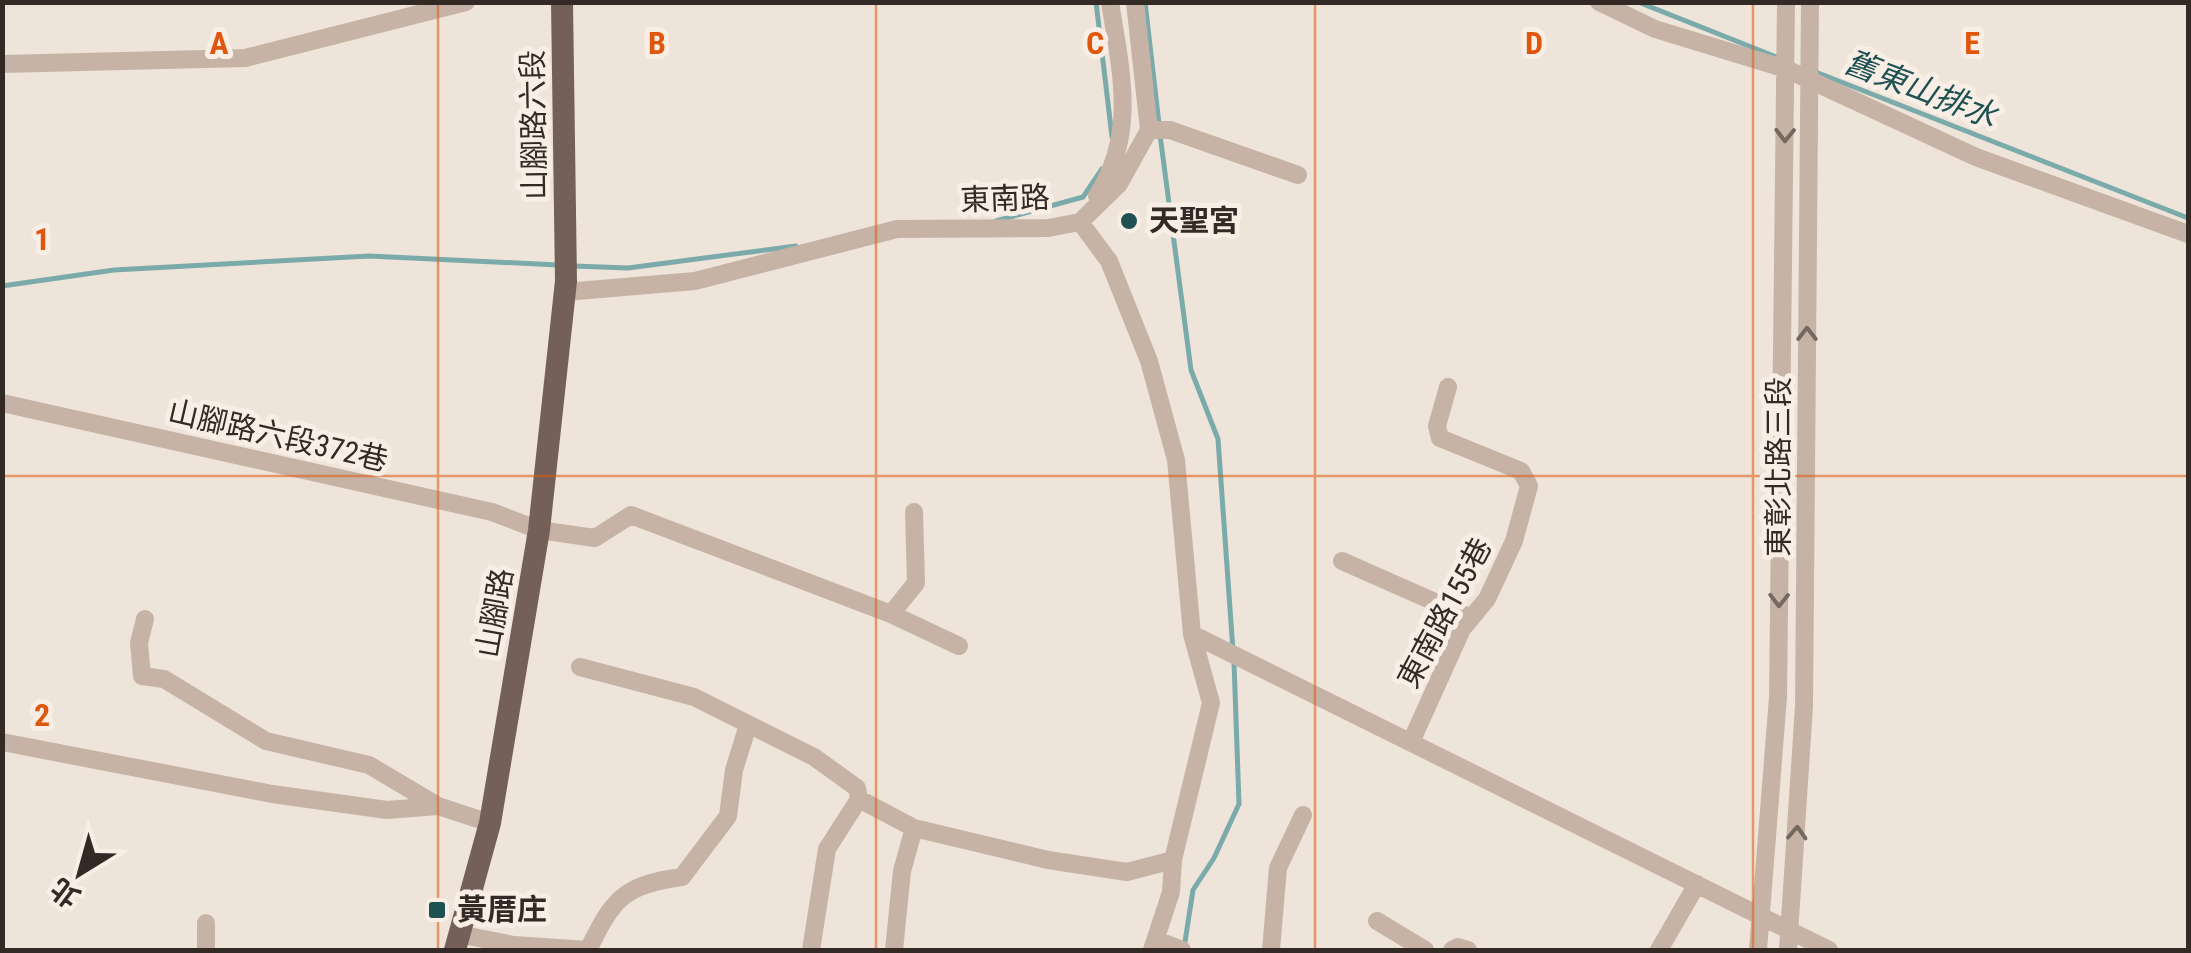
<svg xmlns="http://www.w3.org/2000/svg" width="2191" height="953" viewBox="0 0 2191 953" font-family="'Roboto Condensed','Noto Sans TC',sans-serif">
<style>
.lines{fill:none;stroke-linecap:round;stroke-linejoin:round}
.stream{stroke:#7aabaa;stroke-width:5}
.minor{stroke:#c6b3a6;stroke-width:18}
.major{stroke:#746058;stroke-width:22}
.oneway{stroke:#756860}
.grid{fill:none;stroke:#df570d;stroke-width:2.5;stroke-opacity:0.55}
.poi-dot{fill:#1e5152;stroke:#f8eee5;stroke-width:4}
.labels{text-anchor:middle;stroke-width:10;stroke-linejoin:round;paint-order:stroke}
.street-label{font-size:30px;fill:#332a26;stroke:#f8eee5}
.poi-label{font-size:30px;font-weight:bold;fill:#332a26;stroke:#f8eee5;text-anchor:start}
.water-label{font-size:32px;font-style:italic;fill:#1e5152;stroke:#f8eee5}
.grid-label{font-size:32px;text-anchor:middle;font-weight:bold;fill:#df570d;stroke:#f8eee5;stroke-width:10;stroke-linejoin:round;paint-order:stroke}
</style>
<rect width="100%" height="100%" fill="#efe4d9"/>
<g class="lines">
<!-- stream -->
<path class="stream" d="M 1096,2 L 1112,137
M 1145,2 L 1159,124
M 1638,2 L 1779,58
M 1813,71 L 2188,218
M 1160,135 L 1191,370 L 1218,439 L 1233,651
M 996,221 L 1083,197 L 1102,169
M 574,266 L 628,268 L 796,246
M 2,286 L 114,270 L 369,256 L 558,265
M 1184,948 L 1193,890 L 1214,858 L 1239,804 L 1234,662"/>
<!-- minor -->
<path class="minor" d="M 1135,2 L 1149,130
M 1599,2 L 1655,29 L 1786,69 L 1976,157 L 2188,234
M 2,64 L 245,58 L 466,2
M 1097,196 C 1137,133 1121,72 1110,2
M 1080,222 L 1109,261 L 1149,361 L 1176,460 L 1192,634 L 1211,703 L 1173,860 L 1171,892 L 1152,950
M 1080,222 L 1119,184 L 1149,130 L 1170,130 L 1298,175
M 565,292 L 695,281 L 897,229 L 1048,228 L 1080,222
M 2,403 L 492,512 L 539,530 L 595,538 L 631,515 L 891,614 L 959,646
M 1342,561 L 1471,618
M 891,614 L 916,583 L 914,512
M 145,619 L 139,643 L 142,676 L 164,679 L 266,741 L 369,765 L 438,806
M 1192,634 L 1829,950
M 580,667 L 694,697 L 814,757 L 857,788 L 859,799 L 914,828 L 1048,860 L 1127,872 L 1173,860
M 2,742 L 272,794 L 387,810 L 438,806 L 490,823
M 1411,742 L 1462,629 L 1487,599 L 1514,541 L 1529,486 L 1521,471 L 1440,438 L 1437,426 L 1448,387
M 1377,921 L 1425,950
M 463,935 L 514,945 L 588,950
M 1156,940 L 1182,950
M 206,950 L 206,923
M 588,950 C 613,899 623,885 682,877 L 728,816 L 734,770 L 748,725
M 811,950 L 827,849 L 859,799
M 894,950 L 902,871 L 914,828
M 1271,950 L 1278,868 L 1303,815
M 1452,950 L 1458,947 L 1468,950
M 1659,950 L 1697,884
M 1758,950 L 1778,697 L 1786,2
M 1788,950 L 1804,706 L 1810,2"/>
<!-- major -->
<path class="major" d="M 455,950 L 490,823 L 539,530 L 566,281 L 562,2"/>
</g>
<!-- one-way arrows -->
<defs><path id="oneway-chevron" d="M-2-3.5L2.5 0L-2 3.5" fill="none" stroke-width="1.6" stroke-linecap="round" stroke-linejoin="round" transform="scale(2.5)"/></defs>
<g class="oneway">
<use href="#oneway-chevron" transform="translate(1785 135) rotate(91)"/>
<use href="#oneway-chevron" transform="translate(1807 334) rotate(-90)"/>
<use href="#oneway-chevron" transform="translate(1779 600) rotate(91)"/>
<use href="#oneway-chevron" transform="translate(1797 833) rotate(-87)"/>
</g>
<!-- grid -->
<path class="grid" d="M 438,2 L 438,950M 876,2 L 876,950M 1315,2 L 1315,950M 1753,2 L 1753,950M 2,476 L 2188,476"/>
<!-- markers -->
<g class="poi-dot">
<circle cx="1129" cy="221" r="10"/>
<rect x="427" y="900" width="20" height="20" rx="5"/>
</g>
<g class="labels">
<!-- street labels -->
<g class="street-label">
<text transform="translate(534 125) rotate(-91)" y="10">山腳路六段</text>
<text transform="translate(1005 199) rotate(-2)" y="10">東南路</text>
<text transform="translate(278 436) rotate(13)" y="10">山腳路六段372巷</text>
<text transform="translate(1779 467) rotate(-90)" y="10">東彰北路三段</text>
<text transform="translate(495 613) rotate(-80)" y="10">山腳路</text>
<text transform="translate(1445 613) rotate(-62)" y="10">東南路155巷</text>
</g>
<!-- poi labels -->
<g class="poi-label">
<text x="1149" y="231">天聖宮</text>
<text x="457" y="920">黃厝庄</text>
</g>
<!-- water labels -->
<g class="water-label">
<text transform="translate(1921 89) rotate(21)" y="11">舊東山排水</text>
</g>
</g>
<g class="grid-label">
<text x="219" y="54">A</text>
<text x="657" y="54">B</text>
<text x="1095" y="54">C</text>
<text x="1534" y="54">D</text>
<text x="1972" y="54">E</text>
<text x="42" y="250">1</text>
<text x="42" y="726">2</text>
</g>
<!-- border -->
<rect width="2191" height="953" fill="none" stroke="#332a26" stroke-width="10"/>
<!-- north arrow -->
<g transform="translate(80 873) rotate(217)" stroke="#f8eee5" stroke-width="8" paint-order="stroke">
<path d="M0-8L18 38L0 25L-18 38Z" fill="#332a26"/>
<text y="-15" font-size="28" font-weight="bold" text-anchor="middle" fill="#332a26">北</text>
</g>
</svg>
